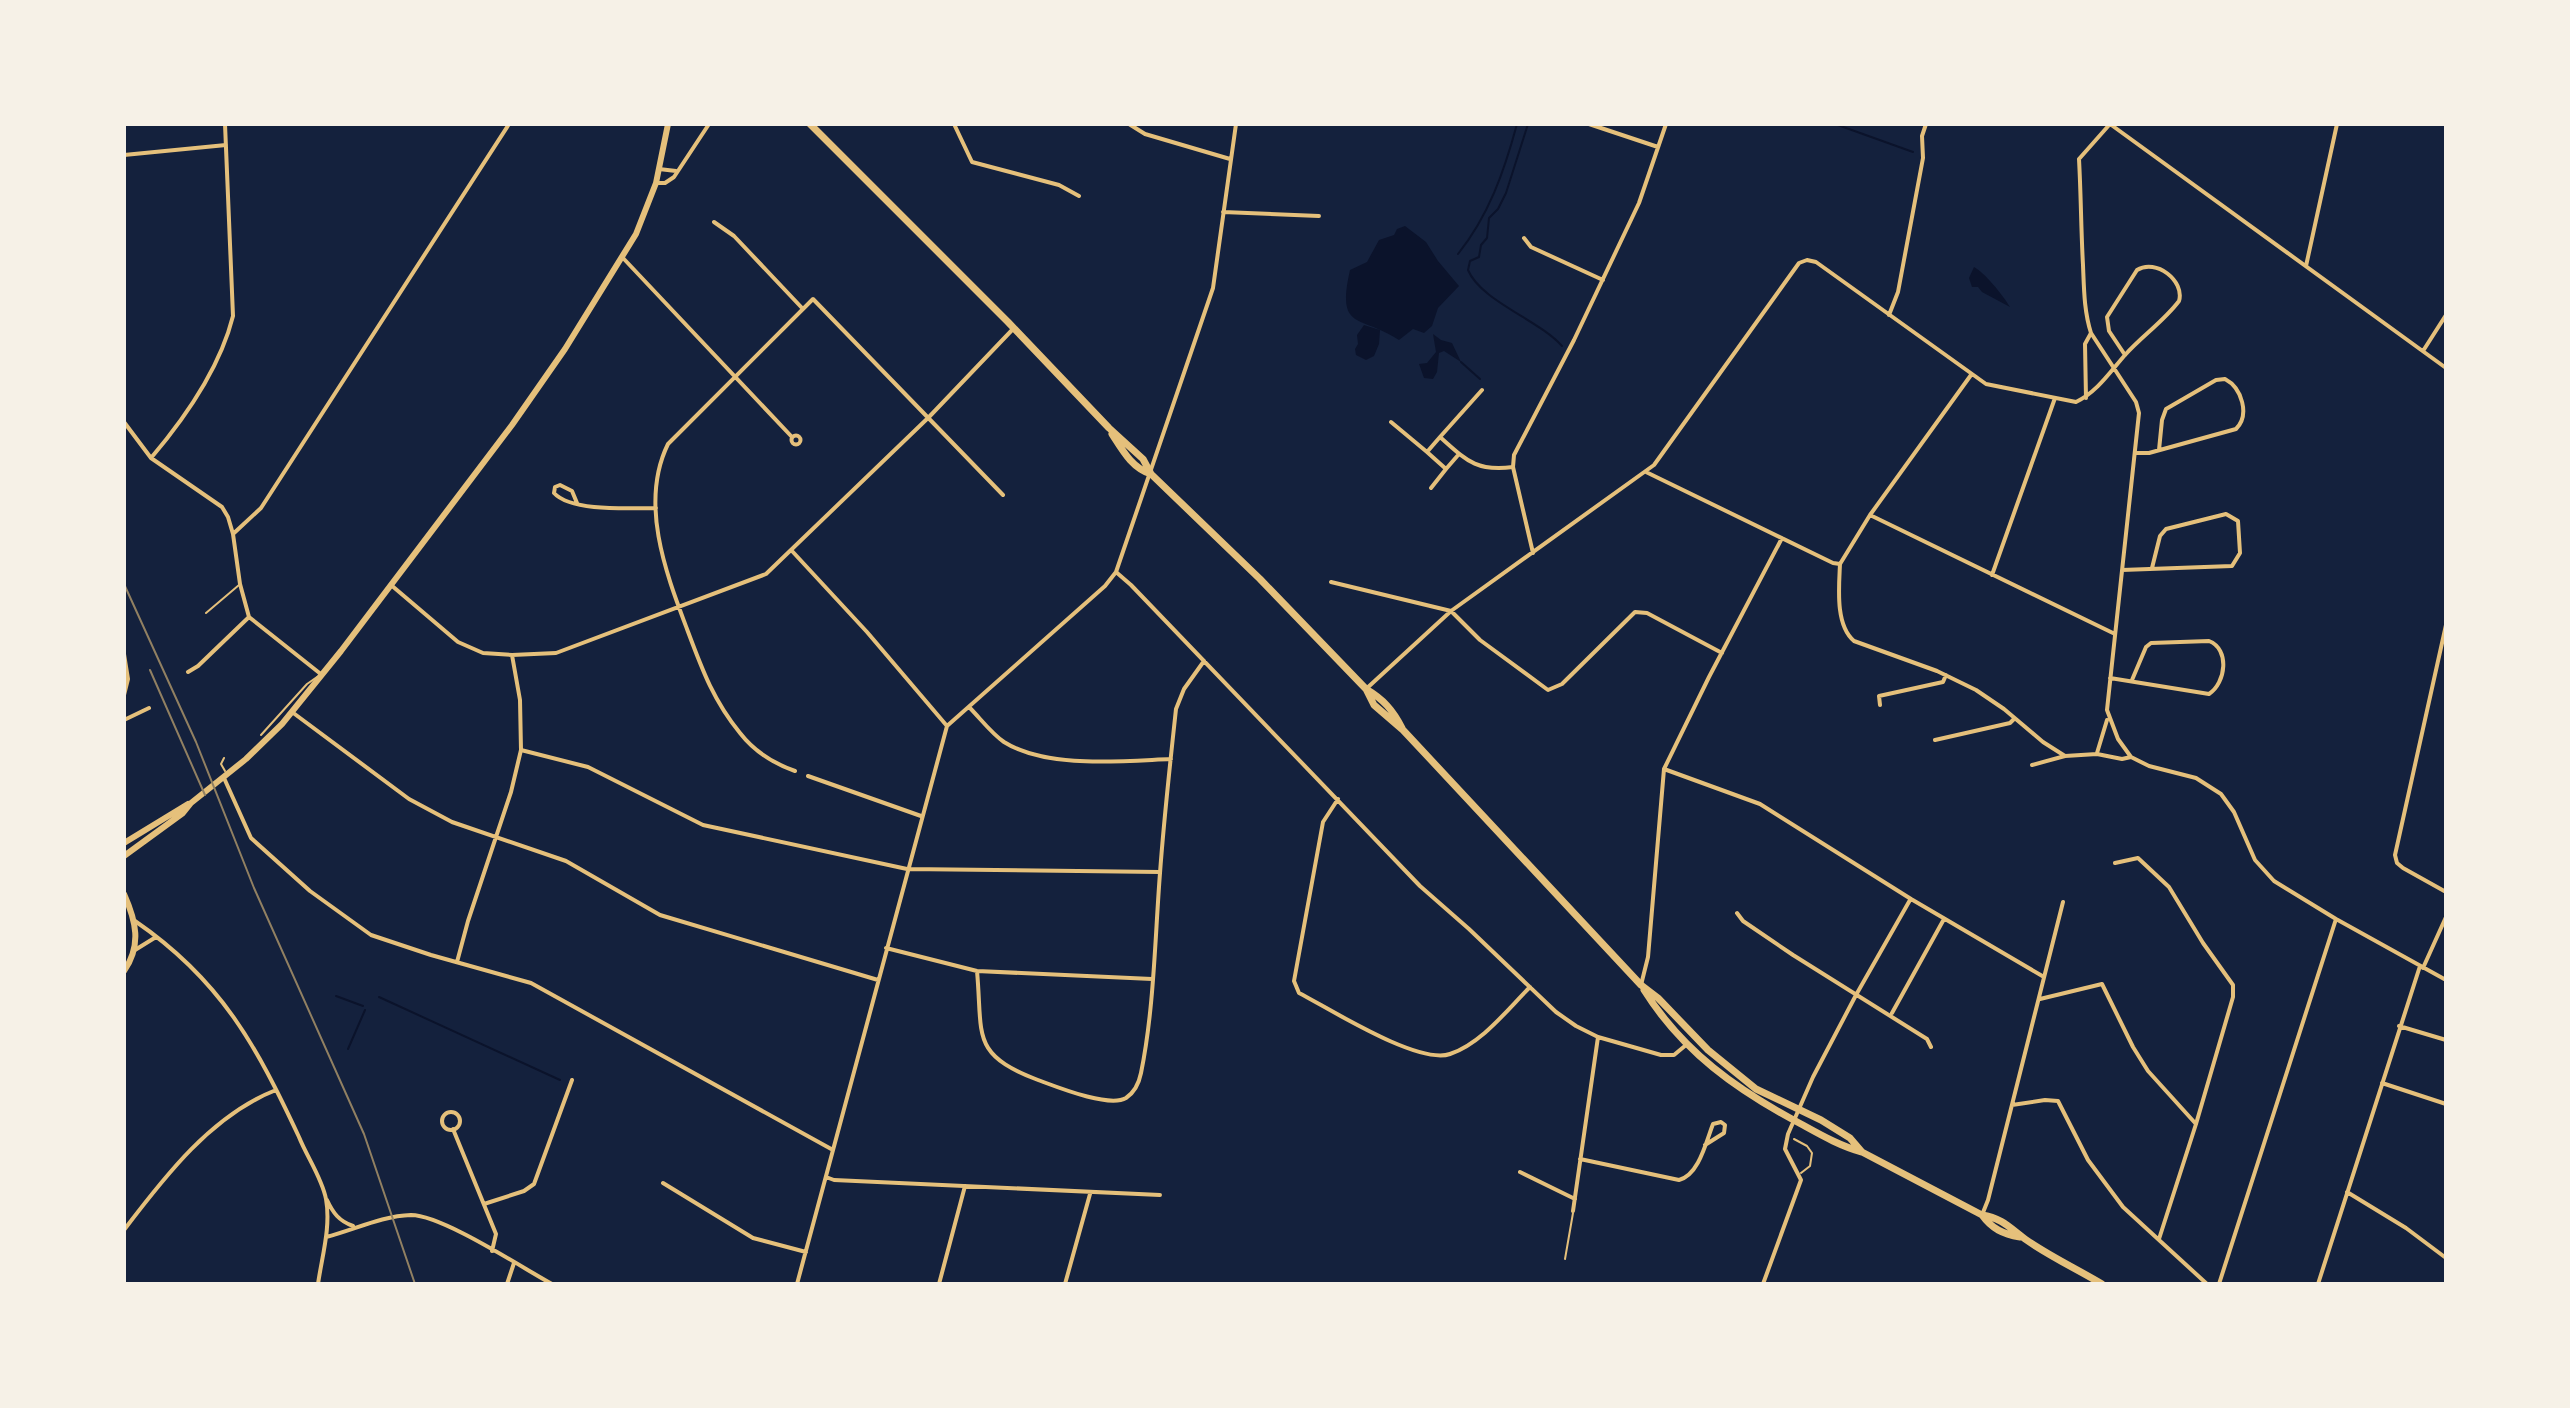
<svg xmlns="http://www.w3.org/2000/svg" width="2570" height="1408" viewBox="0 0 2570 1408" font-family="'Fira Sans',sans-serif">
<style>
.water{fill:#0b132b}
.lines{fill:none;stroke-linecap:round;stroke-linejoin:round}
.stream{stroke:#0b132b;stroke-width:2}
.service{stroke:#e5c07b;stroke-width:2}
.minor{stroke:#e5c07b;stroke-width:4}
.secondary{stroke:#e5c07b;stroke-width:6}
.primary{stroke:#e5c07b;stroke-width:7}
.tram{stroke:#918062;stroke-width:2}
</style>
<rect width="100%" height="100%" fill="#14213d"/>
<!-- water -->
<path class="water" d="M 1405,226 L 1426,242 L 1438,261 L 1459,286 L 1438,308 L 1432,326 L 1424,333 L 1413,329 L 1399,340 C 1360,314 1336,332 1350,270 L 1367,262 L 1379,240 L 1394,235 L 1397,229 Z
M 1974,267 C 1984,272 2003,295 2010,307 L 1982,292 L 1978,287 L 1972,287 L 1969,278 Z
M 1364,325 L 1380,330 L 1379,344 L 1374,356 L 1366,360 L 1356,355 L 1355,349 L 1358,344 L 1357,335 Z
M 1433,334 L 1441,340 L 1452,343 L 1461,362 L 1444,351 L 1439,353 L 1437,372 L 1433,379 L 1424,378 L 1419,364 L 1427,363 L 1436,352 Z"/>
<g class="lines">
<!-- stream -->
<path class="stream" d="M 1528,124 L 1506,193 L 1498,209 L 1489,218 L 1487,238 L 1481,245 L 1479,257 L 1470,261 L 1468,270 C 1481,301 1539,320 1562,346
M 1835,124 L 1913,152
M 1458,254 C 1489,215 1504,172 1517,124
M 1461,362 L 1480,379
M 336,996 L 363,1006
M 379,997 L 560,1080
M 348,1049 L 365,1010"/>
<!-- service -->
<path class="service" d="M 206,613 L 239,585
M 261,735 L 307,684 L 317,677
M 224,758 L 221,764 L 225,771
M 1794,1139 L 1807,1146 L 1812,1153 L 1810,1166 L 1801,1173
M 1565,1259 L 1573,1213"/>
<!-- minor -->
<path class="minor" d="M 954,124 L 972,162 L 1059,185 L 1079,196
M 1129,124 L 1145,134 L 1230,159
M 1589,124 L 1658,147
M 2110,124 L 2079,159 C 2081,195 2081,230 2083,265 C 2084,289 2084,311 2091,333 L 2136,402 L 2139,413 L 2107,710 L 2118,739 L 2131,757
M 2110,124 L 2446,368
M 124,155 L 226,145
M 659,169 L 676,171
M 656,183 L 665,183 L 674,177 L 709,124
M 1223,212 L 1319,216
M 714,222 L 734,236 L 803,309
M 1524,238 L 1531,247 L 1603,280
M 623,258 L 792,437
M 2306,266 L 2337,124
M 1889,315 L 1898,292 L 1923,158 L 1922,136 L 1926,124
M 2423,351 L 2446,315
M 2086,398 L 2085,344 L 2091,333
M 124,422 L 151,458 L 222,507 L 228,517 L 233,534
M 1391,422 L 1427,452
M791.5 440a4.5 4.5 0 1 1 9 0a4.5 4.5 0 1 1-9 0Z
M 1440,437 L 1482,390
M 2135,453 L 2149,453 L 2236,429 C 2250,415 2242,388 2225,379 L 2216,380 L 2166,409 L 2162,420 L 2159,450
M 1459,454 L 1446,469 L 1427,452 L 1440,437 C 1466,460 1476,472 1513,467
M 151,458 C 185,418 220,368 233,316 L 225,124
M 1646,472 L 1833,563 L 1840,564
M 1431,488 L 1446,469
M 577,503 L 572,491 L 560,485 L 555,487 L 554,493 C 571,512 631,508 656,508
M 1870,515 L 2115,634
M 792,551 L 867,632 L 947,726
M 1533,553 L 1513,467 L 1514,455 L 1574,340 L 1639,203 L 1666,124
M 1840,564 C 1839,587 1835,625 1854,641 L 1937,671 L 1976,690 L 2004,709 L 2043,742 L 2065,756 L 2097,754 L 2122,759 L 2131,757 L 2149,766 L 2196,778 L 2221,794 L 2234,812 L 2255,860 L 2274,881 L 2336,919 L 2446,980
M 1840,564 L 1870,515 L 1971,375
M 2122,570 L 2232,566 L 2240,553 L 2238,521 L 2226,514 L 2166,529 L 2160,536 L 2152,568
M 1116,572 L 1131,585 L 1420,886 L 1469,929 L 1556,1012 L 1576,1026 L 1598,1037 L 1661,1055 L 1674,1055 L 1686,1045
M 1992,575 L 2055,398
M 1331,582 L 1451,611 L 1480,640 L 1548,690 L 1562,684 L 1635,612 L 1647,613 L 1722,653
M 391,585 L 458,642 L 483,653 L 512,655 L 556,653 L 766,574 L 929,417 L 1013,329
M 2446,625 L 2395,855 L 2397,863 L 2403,868 L 2446,892
M 124,654 L 128,679 L 124,695
M 188,672 L 198,666 L 249,617
M 322,675 L 249,617 L 240,584 L 233,534 L 261,508 L 509,124
M 2110,678 L 2209,694 C 2226,683 2230,649 2209,641 L 2151,643 L 2146,647 L 2132,680
M 1366,689 L 1451,611 L 1654,465 L 1799,263 L 1807,260 L 1816,262 L 1986,384 L 2076,402 C 2097,392 2110,372 2125,355 C 2142,336 2164,321 2179,301 C 2185,281 2156,258 2137,270 L 2107,317 L 2109,331 L 2125,355
M 1880,705 L 1879,696 L 1943,682 L 1946,675
M 969,707 C 980,718 991,733 1004,742 C 1047,769 1122,761 1171,759
M 292,712 L 409,799 L 452,822 L 566,861 L 660,915 L 878,980
M 124,720 L 149,708
M 1935,740 L 2010,723 L 2014,719
M 521,750 L 588,767 L 703,825 L 907,869 L 1160,872
M 2097,753 L 2107,720
M 2032,765 L 2065,756
M 1664,769 L 1760,804 L 1911,899 L 2044,977
M 795,771 C 775,764 754,751 740,733 C 713,700 702,669 687,629 C 666,573 639,503 668,444 L 813,299 L 1003,495
M 808,776 L 921,816
M 224,778 L 251,838 L 310,891 L 371,935 L 431,955 L 531,983 L 833,1150
M 1338,799 L 1323,822 L 1294,981 L 1299,993 C 1330,1009 1418,1065 1450,1054 C 1482,1043 1507,1010 1530,987
M 2115,863 L 2138,858 L 2169,887 L 2203,943 L 2233,985 L 2233,997 L 2196,1124 L 2159,1239
M 1737,913 L 1743,921 L 1793,955 L 1927,1039 L 1931,1047
M 135,921 C 221,980 256,1045 299,1137 C 307,1157 322,1178 326,1199 C 331,1227 322,1256 318,1284
M 886,948 L 977,971 L 1152,979
M 135,950 L 156,937
M 457,962 L 468,921 L 511,792 L 521,750 L 520,700 L 512,655
M 2423,968 L 2446,917
M 977,971 C 983,1036 970,1054 1038,1080 C 1057,1087 1109,1108 1126,1098 C 1135,1092 1139,1083 1141,1073 C 1154,1010 1155,937 1160,873 C 1164,818 1170,764 1176,709 L 1184,689 L 1204,661
M 1641,985 L 1648,957 L 1664,769 L 1709,677 L 1782,538
M 2040,999 L 2102,984 L 2133,1047 L 2148,1071 L 2196,1124
M 1892,1013 L 1944,919
M 2399,1026 L 2446,1040
M 2382,1083 L 2446,1104
M 2012,1105 L 2045,1100 L 2058,1101 L 2088,1160 L 2123,1207 L 2207,1284
M442 1121a9 9 0 1 1 18 0a9 9 0 1 1-18 0Z
M 453,1129 L 496,1234 L 492,1251
M 1580,1159 L 1679,1180 C 1699,1175 1706,1142 1713,1124 L 1721,1122 L 1725,1125 L 1724,1133 L 1705,1145
M 1520,1172 L 1575,1199
M 826,1177 L 834,1180 L 1160,1195
M 663,1183 L 753,1238 L 806,1252
M 2347,1192 L 2406,1228 L 2446,1258
M 327,1200 C 333,1213 339,1221 353,1226
M 484,1204 L 524,1191 L 534,1184 L 572,1080
M 1573,1211 L 1598,1037
M 1982,1215 L 1988,1200 L 2063,902
M 124,1230 C 165,1176 212,1115 276,1090
M 326,1237 C 354,1230 381,1216 411,1215 C 442,1215 521,1267 552,1284
M 507,1284 L 514,1263
M 797,1284 L 947,726 L 1105,586 L 1116,572 L 1213,288 L 1236,124
M 939,1284 L 965,1186
M 1065,1284 L 1090,1194
M 1763,1284 L 1801,1180 L 1785,1149 L 1788,1134 L 1813,1077 L 1856,995 L 1910,900
M 2219,1284 L 2336,919
M 2318,1284 L 2420,966"/>
<!-- secondary -->
<path class="secondary" d="M 124,843 L 188,804
M 124,856 L 183,813 L 191,803 L 246,759 L 282,724 L 341,651 L 512,425 L 565,349 L 636,234 L 656,183 L 668,124
M 124,894 C 136,921 142,945 124,971"/>
<!-- primary -->
<path class="primary" d="M 810,124 L 1008,322 L 1109,428 L 1143,459 L 1151,474 L 1260,579 L 1366,689 L 1374,705 L 1403,730 L 1641,985 L 1658,998 L 1708,1050 L 1756,1089 L 1821,1120 L 1850,1138 L 1862,1152
M 1112,434 C 1123,451 1132,468 1151,474
M 1366,689 C 1383,699 1393,710 1402,728
M 1644,990 C 1683,1052 1737,1090 1801,1124 C 1821,1135 1840,1146 1862,1152 L 1982,1215 C 2002,1218 2010,1228 2025,1239 C 2049,1256 2077,1269 2102,1284
M 1982,1215 C 1992,1229 2003,1234 2020,1237"/>
<!-- tram -->
<path class="tram" d="M 124,584 L 196,742 L 254,888 L 364,1134 L 415,1284
M 150,670 L 205,795"/>
</g>
<!-- border -->
<rect width="2570" height="1408" fill="none" stroke="#f6f1e7" stroke-width="252"/>
</svg>
